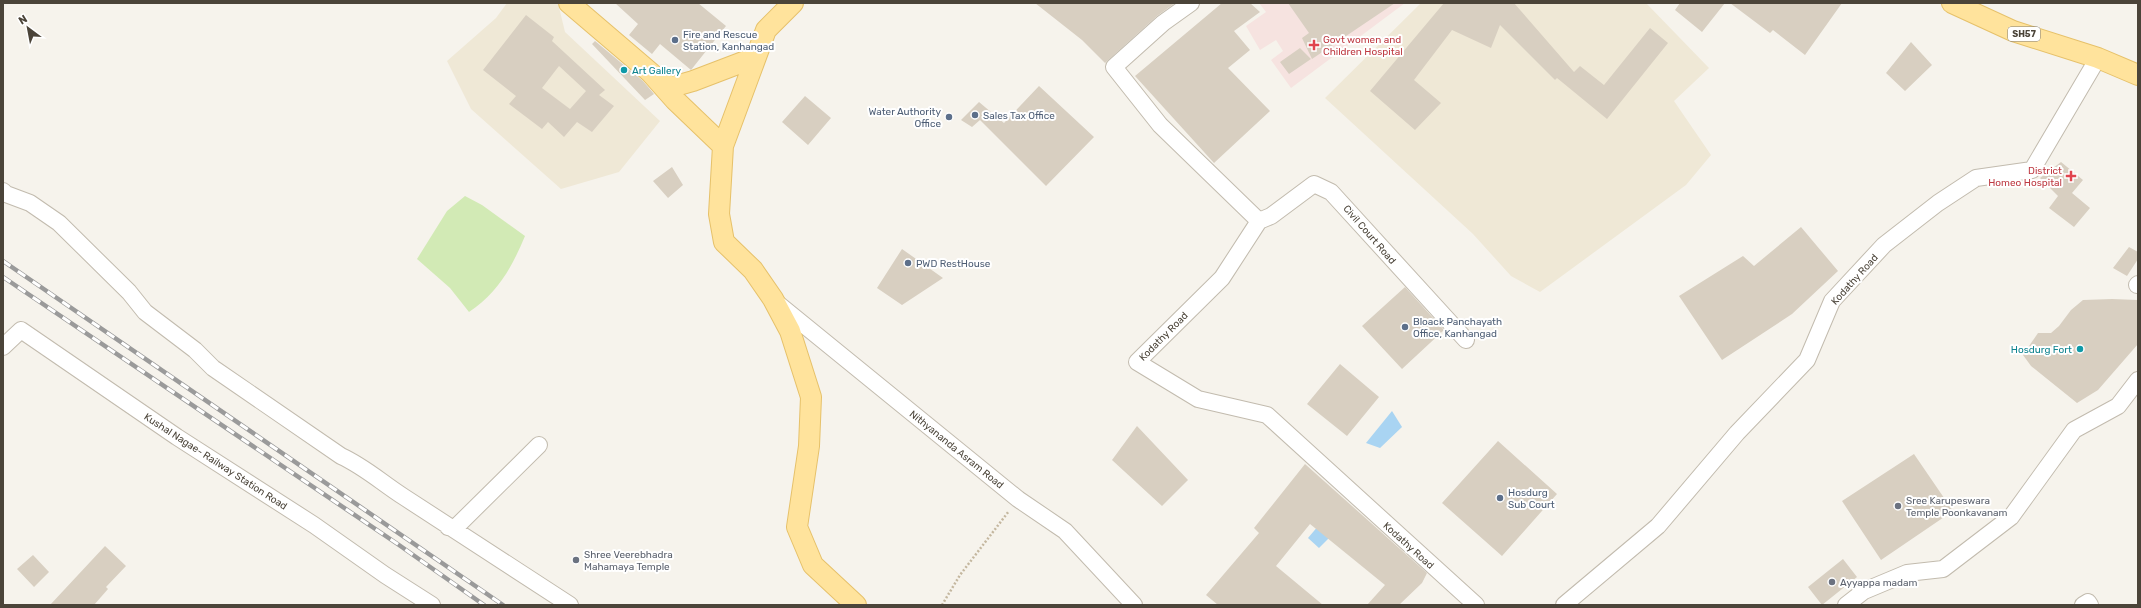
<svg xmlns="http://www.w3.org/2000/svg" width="2141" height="608" viewBox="0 0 2141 608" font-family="Rubik,sans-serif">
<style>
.education{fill:#efe8d6}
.medical{fill:#f6e3e0}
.green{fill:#d2eab5}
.water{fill:#a9d4f2}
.building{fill:#d8cfc1;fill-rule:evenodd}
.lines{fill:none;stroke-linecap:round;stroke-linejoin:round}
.minor-casing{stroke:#c2bbae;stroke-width:18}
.major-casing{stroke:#e6c16a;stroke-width:22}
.path{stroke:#c4b79f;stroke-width:2.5;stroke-dasharray:2 2;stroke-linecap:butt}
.minor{stroke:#fff;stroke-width:16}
.major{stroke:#ffe39c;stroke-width:20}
.rail-casing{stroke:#9a9a9a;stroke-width:4.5}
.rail{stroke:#fff;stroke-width:3;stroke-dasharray:9;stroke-linecap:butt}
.service-dot{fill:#5c6f8a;stroke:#fff;stroke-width:1.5}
.health-dot{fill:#e0444e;stroke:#fff;stroke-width:1.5}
.culture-dot{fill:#0f9aa8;stroke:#fff;stroke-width:1.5}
.worship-dot{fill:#6b7280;stroke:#fff;stroke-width:1.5}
.labels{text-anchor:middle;stroke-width:4;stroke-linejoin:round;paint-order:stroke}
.shield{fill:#fff;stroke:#817c74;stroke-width:1}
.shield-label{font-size:9px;font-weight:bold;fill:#4b4439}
.service-label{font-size:10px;fill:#4e5e75;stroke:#fff;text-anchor:start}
.health-label{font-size:10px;fill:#be3a42;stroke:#fff;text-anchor:start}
.culture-label{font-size:10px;fill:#0d838f;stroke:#fff;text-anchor:start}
.street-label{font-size:10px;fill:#4b4439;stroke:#fff}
.worship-label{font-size:10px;fill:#5b616d;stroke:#fff;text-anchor:start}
</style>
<rect width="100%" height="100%" fill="#f6f3ec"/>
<!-- education -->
<path class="education" d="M 507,3 L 558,3 L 565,32 L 660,121 L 619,172 L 561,189 L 471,109 L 447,61 L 496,18 Z
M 1421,3 L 1646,3 L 1709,68 L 1674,101 L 1711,155 L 1686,185 L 1540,292 L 1511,276 L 1473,234 L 1325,98 Z"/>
<!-- medical -->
<path class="medical" d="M 1259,3 L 1405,3 L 1291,88 L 1271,60 L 1283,51 L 1276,40 L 1260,50 L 1246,26 L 1266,12 Z"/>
<!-- green -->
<path class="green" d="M 465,196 L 482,205 L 525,236 C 512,267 498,293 469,312 L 450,288 L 417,259 L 447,211 Z"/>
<!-- water -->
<path class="water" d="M 1392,411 L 1402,427 L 1380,448 L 1366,443 Z
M 1336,505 L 1350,517 L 1319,548 L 1308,538 Z"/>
<!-- building -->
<path class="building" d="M 615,3 L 698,3 L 726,26 L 691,70 L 660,44 L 652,54 L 629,35 L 638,24 Z
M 1035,3 L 1175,3 L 1157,16 L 1105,63 L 1082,40 Z
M 1222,3 L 1250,3 L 1260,12 L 1234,31 L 1250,50 L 1228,68 L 1270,111 L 1214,163 L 1135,76 Z
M 1288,3 L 1395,3 L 1312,59 L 1302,38 L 1309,33 Z
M 1444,3 L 1514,3 L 1574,72 L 1580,66 L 1604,85 L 1650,28 L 1668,43 L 1607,119 L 1557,78 L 1555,80 L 1500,25 L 1491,48 L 1452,30 L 1414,80 L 1441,103 L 1415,130 L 1370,91 Z
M 1680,3 L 1725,3 L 1702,32 L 1675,10 Z
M 1730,3 L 1842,3 L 1805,55 L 1773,30 L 1770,33 Z
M 526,15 L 554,37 L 552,41 L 605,90 L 599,95 L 614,106 L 592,132 L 577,122 L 564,137 L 548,122 L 542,129 L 509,104 L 516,96 L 483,70 ZM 559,66 L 586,91 L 570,109 L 542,88 Z
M 595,41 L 643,81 L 654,94 L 645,100 L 592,44 Z
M 1911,42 L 1932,65 L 1905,91 L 1886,73 Z
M 1300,48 L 1311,59 L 1289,74 L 1280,62 Z
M 1039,86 L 1094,137 L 1046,186 L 980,120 L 972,127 L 961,120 L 979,102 L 1004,123 Z
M 805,96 L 831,118 L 808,145 L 782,122 Z
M 2061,162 L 2083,180 L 2072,193 L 2090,208 L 2074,227 L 2049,208 L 2058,196 L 2040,178 Z
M 672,167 L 683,185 L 668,198 L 653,181 Z
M 1801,227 L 1838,271 L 1792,314 L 1722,360 L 1679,296 L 1743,256 L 1754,266 Z
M 2129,247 L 2138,252 L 2138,259 L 2127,276 L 2113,268 Z
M 902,249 L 943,278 L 902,305 L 877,288 Z
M 1405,287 L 1444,330 L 1402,369 L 1362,326 Z
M 2112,299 L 2138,300 L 2138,344 L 2098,390 L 2077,403 L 2031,366 L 2023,355 L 2038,333 L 2051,333 L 2059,326 L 2071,310 L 2083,300 Z
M 1340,364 L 1379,397 L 1347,436 L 1307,404 Z
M 1137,426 L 1188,480 L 1162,506 L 1112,460 Z
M 1498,441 L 1557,494 L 1502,556 L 1442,503 Z
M 1914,454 L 1953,511 L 1881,560 L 1842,501 Z
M 1305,464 L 1427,573 L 1422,583 L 1399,605 L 1367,605 L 1385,585 L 1310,524 L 1276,566 L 1323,605 L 1218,605 L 1206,595 L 1259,533 L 1254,528 Z
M 105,546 L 126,566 L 106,587 L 108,589 L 94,605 L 50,605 Z
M 33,555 L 49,572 L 34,587 L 17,569 Z
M 1843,559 L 1857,577 L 1822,605 L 1808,587 Z"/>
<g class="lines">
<!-- minor casing -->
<g class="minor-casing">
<path id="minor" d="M 1191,3 L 1163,23 L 1114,67 L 1160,125 L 1259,221 L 1222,278 L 1137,362 L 1198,399 L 1267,415 L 1476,605
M 3,191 L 6,194 L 30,203 L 59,223 L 129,292 L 145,312 L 195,350 L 213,368 L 341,456 C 365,467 382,483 404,497 C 459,533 514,569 570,605
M 1259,221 L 1271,216 L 1314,184 L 1331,192 L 1466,340
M 2137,285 L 2138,284
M 777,303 L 1018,499 L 1065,531 L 1134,605
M 3,347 L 21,330 L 177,437 L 314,525 L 385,575 L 432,605
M 448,527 L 455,528 L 539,445
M 1564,605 L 1658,526 L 1737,433 L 1807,360 L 1832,301 L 1884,245 L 1938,203 L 1976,178 L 2032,170 L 2098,58
M 1846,605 L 1864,591 L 1907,573 L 1943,569 L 2011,517 L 2074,430 L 2118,406 L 2138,380
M 2083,605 L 2088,602 L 2090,605"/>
</g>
<!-- major casing -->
<g class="major-casing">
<path id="major" d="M 569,3 L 651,73 L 675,100 L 723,146
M 793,3 L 766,30 L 723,146 L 719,214 L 724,242 L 753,270 L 773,299 L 790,331 L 811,397 L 809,446 L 797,527 L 813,565 L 856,605
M 1952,3 L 2013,31 L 2098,58 L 2138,75
M 659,81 L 672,87 L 693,81 L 756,57"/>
</g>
<!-- path -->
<path class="path" d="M 942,605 L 960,575 L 1009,511"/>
<!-- minor -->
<use href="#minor" class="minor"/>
<!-- major -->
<use href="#major" class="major"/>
<!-- rail casing -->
<g class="rail-casing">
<path id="rail" d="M 3,261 L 503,605
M 3,277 L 399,545 L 484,605"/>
</g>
<!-- rail -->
<use href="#rail" class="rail"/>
</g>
<!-- markers -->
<g class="service-dot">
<circle cx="675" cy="40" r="4"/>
<circle cx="975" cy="115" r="4"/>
<circle cx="949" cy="117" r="4"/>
<circle cx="908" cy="263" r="4"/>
<circle cx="1405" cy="327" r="4"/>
<circle cx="1500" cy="498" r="4"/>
</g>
<g class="health-dot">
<path d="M1312 39h4v4h4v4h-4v4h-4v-4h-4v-4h4z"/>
<path d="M2069 170h4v4h4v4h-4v4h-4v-4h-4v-4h4z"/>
</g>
<g class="culture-dot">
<circle cx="624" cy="70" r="4"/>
<circle cx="2080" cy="349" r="4"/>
</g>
<g class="worship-dot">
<circle cx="1898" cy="506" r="4"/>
<circle cx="576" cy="560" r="4"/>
<circle cx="1832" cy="582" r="4"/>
</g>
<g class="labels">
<!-- shield labels -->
<rect class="shield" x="2008" y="27" width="32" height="14" rx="3"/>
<g class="shield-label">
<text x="2024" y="37">SH57</text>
</g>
<!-- service labels -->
<g class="service-label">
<text x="683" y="38">Fire and Rescue<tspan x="683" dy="12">Station, Kanhangad</tspan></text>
<text x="941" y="115" text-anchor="end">Water Authority<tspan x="941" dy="12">Office</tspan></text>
<text x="983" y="119">Sales Tax Office</text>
<text x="916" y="267">PWD RestHouse</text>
<text x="1413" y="325">Bloack Panchayath<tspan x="1413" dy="12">Office, Kanhangad</tspan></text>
<text x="1508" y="496">Hosdurg<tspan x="1508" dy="12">Sub Court</tspan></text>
</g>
<!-- health labels -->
<g class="health-label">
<text x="1323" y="43">Govt women and<tspan x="1323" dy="12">Children Hospital</tspan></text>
<text x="2062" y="174" text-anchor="end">District<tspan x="2062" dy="12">Homeo Hospital</tspan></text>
</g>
<!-- culture labels -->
<g class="culture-label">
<text x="632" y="74">Art Gallery</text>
<text x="2072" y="353" text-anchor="end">Hosdurg Fort</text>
</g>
<!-- street labels -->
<g class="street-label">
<text transform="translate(1370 234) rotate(49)" y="4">Civil Court Road</text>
<text transform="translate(1854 279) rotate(-48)" y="4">Kodathy Road</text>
<text transform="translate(1163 336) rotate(-45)" y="4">Kodathy Road</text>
<text transform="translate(957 449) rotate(39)" y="4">Nithyananda Asram Road</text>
<text transform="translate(216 461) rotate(33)" y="4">Kushal Nagae- Railway Station Road</text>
<text transform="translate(1409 545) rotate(42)" y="4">Kodathy Road</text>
</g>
<!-- worship labels -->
<g class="worship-label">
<text x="1906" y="504">Sree Karupeswara<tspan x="1906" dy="12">Temple Poonkavanam</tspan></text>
<text x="584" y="558">Shree Veerebhadra<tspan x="584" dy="12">Mahamaya Temple</tspan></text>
<text x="1840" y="586">Ayyappa madam</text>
</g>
</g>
<!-- border -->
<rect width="2141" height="608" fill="none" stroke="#4b4439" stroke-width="8"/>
<!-- north arrow -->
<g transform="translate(28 28) rotate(328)" stroke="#ffffff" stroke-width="3" paint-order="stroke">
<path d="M0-3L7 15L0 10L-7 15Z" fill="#4b4439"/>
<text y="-6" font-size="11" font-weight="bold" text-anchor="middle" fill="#4b4439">N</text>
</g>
</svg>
